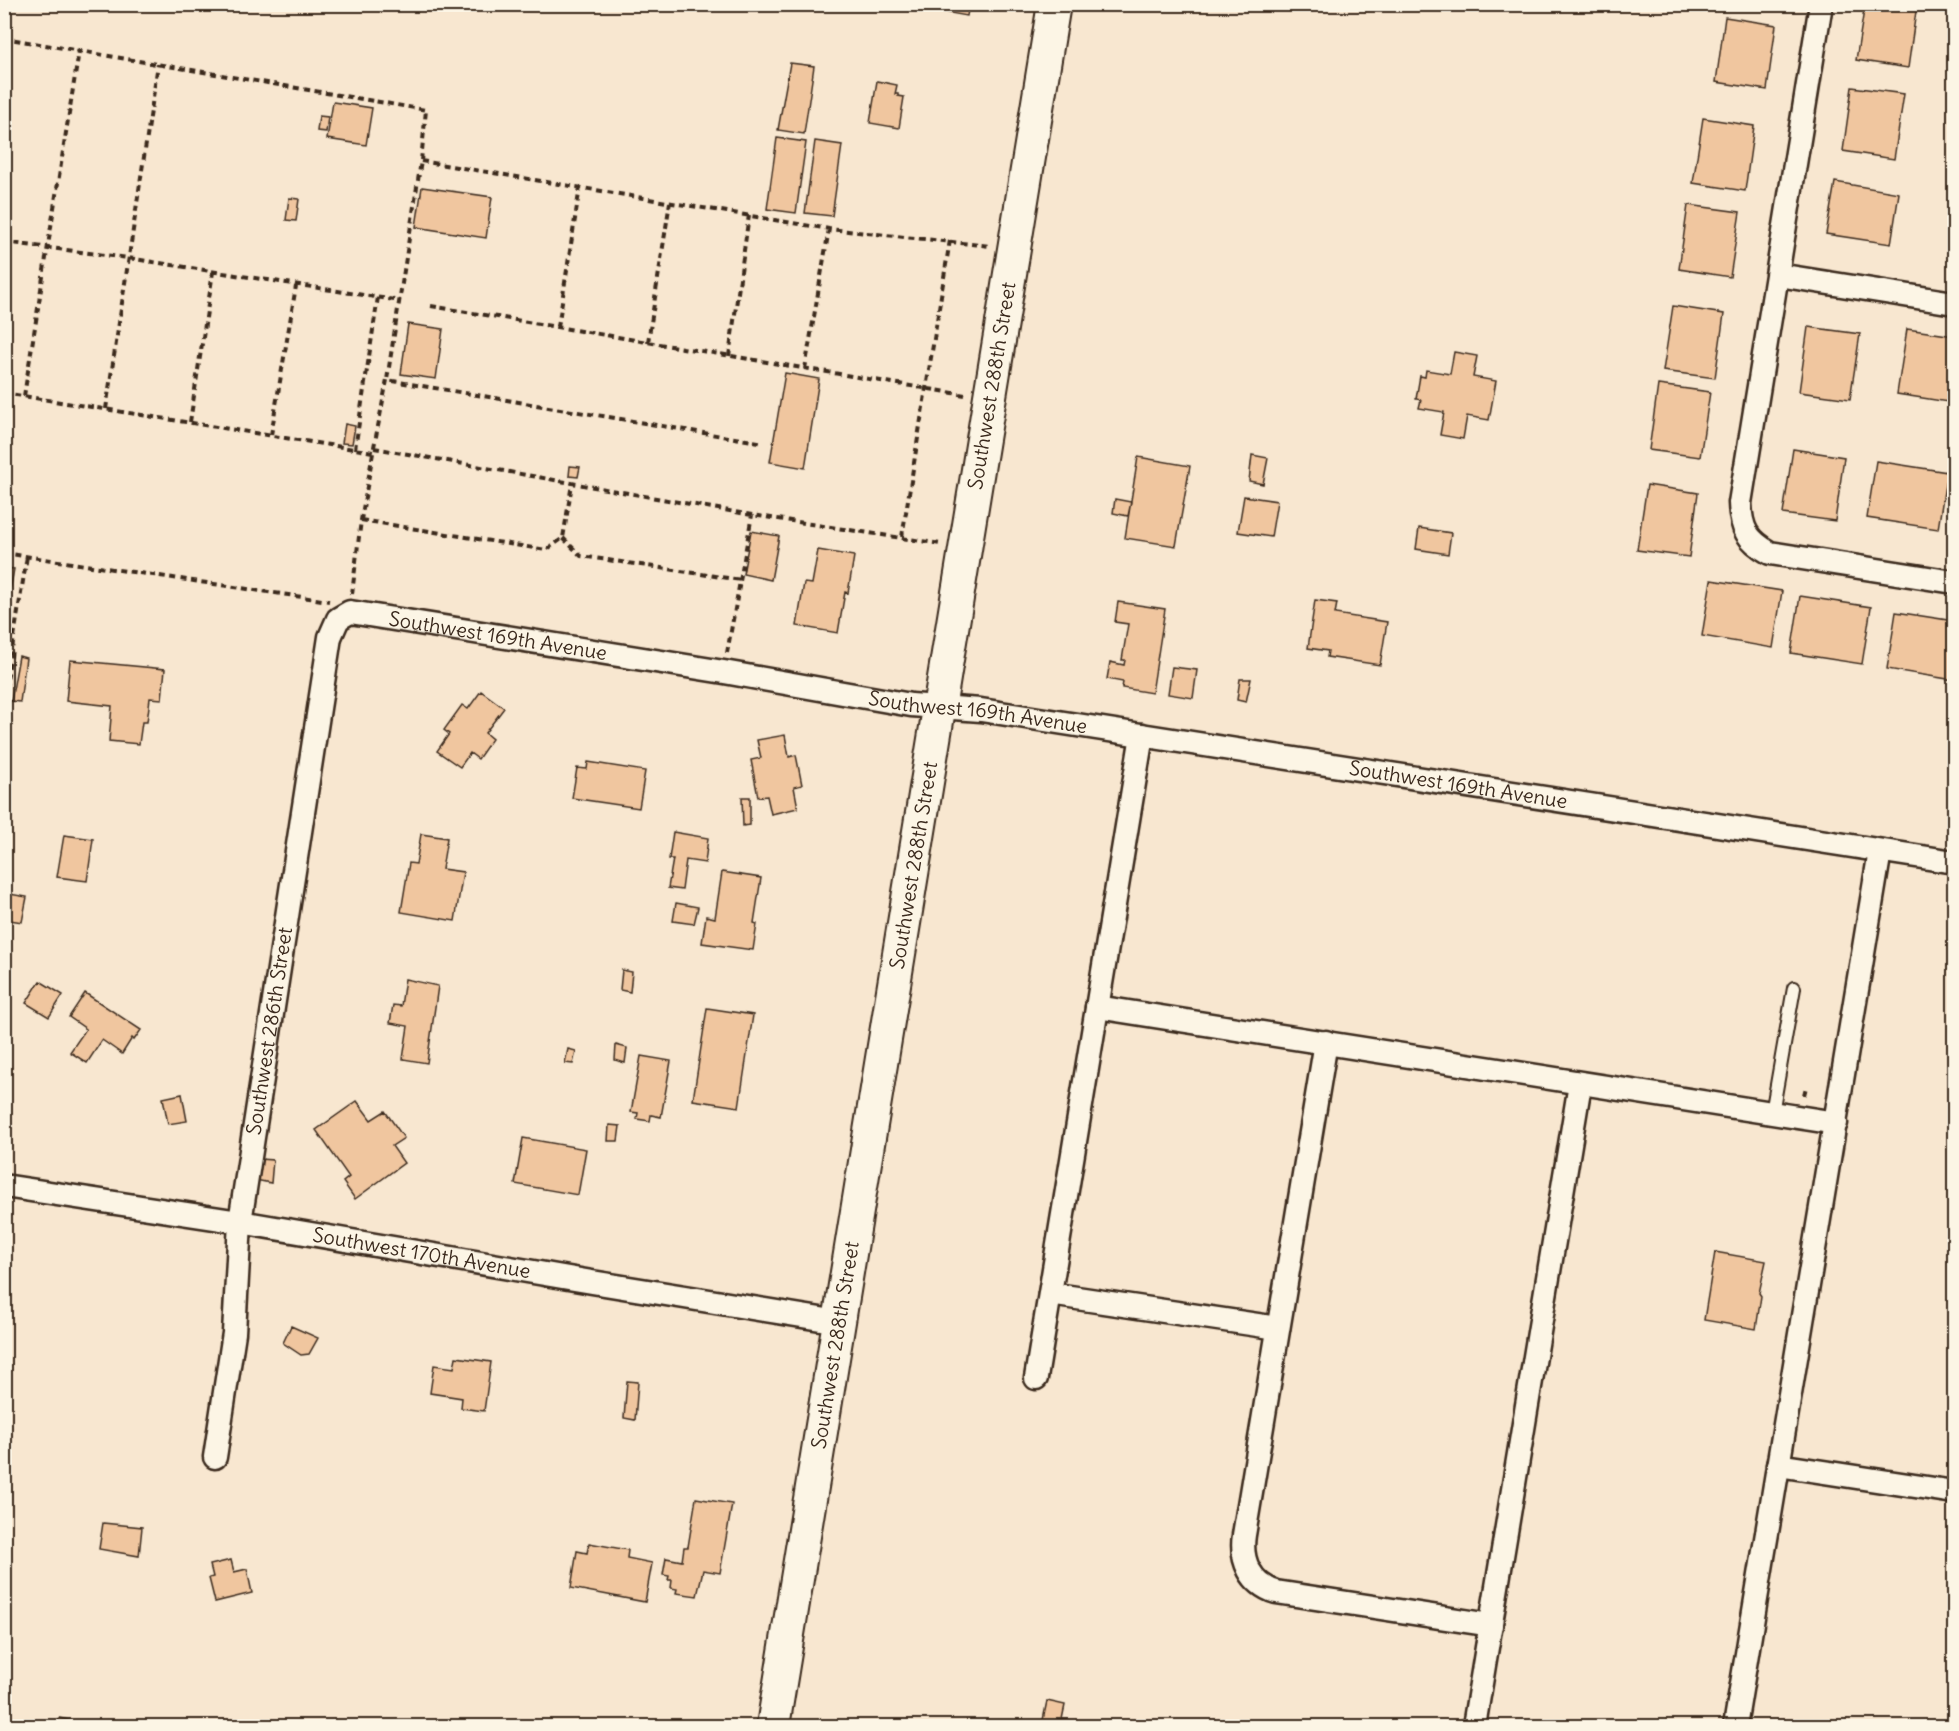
<svg xmlns="http://www.w3.org/2000/svg" width="1959" height="1731" viewBox="0 0 1959 1731" font-family="Delius,sans-serif">
<style>
.building{fill:#f0c69f;stroke:#3b2a1e;stroke-width:1.5}
.lines{fill:none;stroke-linecap:round;stroke-linejoin:round}
.lane-casing{stroke:#3b2a1e;stroke-width:16}
.street-casing{stroke:#3b2a1e;stroke-width:27}
.secondary-casing{stroke:#3b2a1e;stroke-width:36}
.path{stroke:#3b2a1e;stroke-width:4;stroke-dasharray:6 4.5;stroke-linecap:butt}
.lane{stroke:#fcf5e5;stroke-width:12}
.street{stroke:#fcf5e5;stroke-width:22}
.secondary{stroke:#fcf5e5;stroke-width:32}
.labels{text-anchor:middle;stroke-width:5;stroke-linejoin:round;paint-order:stroke}
.street-label{font-size:20px;fill:#3b2a1e;stroke:#fcf5e5}
</style>
<rect width="100%" height="100%" fill="#f8e7d0"/>
<filter id="ink" filterUnits="userSpaceOnUse"><feTurbulence type="fractalNoise" baseFrequency=".0167" numOctaves="2"/><feDisplacementMap in="SourceGraphic" scale="12" xChannelSelector="R" yChannelSelector="G"/><feConvolveMatrix kernelMatrix="1 2 1 2 8 2 1 2 1" color-interpolation-filters="sRGB"/></filter>
<g filter="url(#ink)">
<!-- building -->
<path class="building" d="M 934,4 L 969,4 L 967,16 L 933,10 Z
M 1865,4 L 1917,4 L 1908,68 L 1856,60 Z
M 1725,17 L 1776,25 L 1767,90 L 1716,82 Z
M 790,63 L 814,66 L 804,134 L 778,130 Z
M 877,81 L 897,85 L 895,94 L 898,94 L 898,96 L 904,97 L 899,128 L 870,123 Z
M 1852,87 L 1904,94 L 1894,159 L 1843,151 Z
M 333,102 L 372,108 L 366,145 L 327,139 Z
M 319,116 L 328,117 L 326,132 L 317,131 Z
M 1703,118 L 1754,126 L 1745,191 L 1693,183 Z
M 777,138 L 806,142 L 796,213 L 767,209 Z
M 815,141 L 842,145 L 832,216 L 805,213 Z
M 1835,182 L 1899,193 L 1891,244 L 1826,234 Z
M 422,187 L 492,197 L 486,238 L 416,227 Z
M 289,198 L 299,199 L 296,221 L 286,220 Z
M 1688,205 L 1740,212 L 1730,277 L 1679,269 Z
M 1673,306 L 1724,314 L 1715,378 L 1663,371 Z
M 408,324 L 443,329 L 436,379 L 401,374 Z
M 1808,327 L 1860,334 L 1850,399 L 1799,392 Z
M 1907,329 L 1954,336 L 1954,360 L 1948,402 L 1897,394 Z
M 1454,352 L 1477,356 L 1473,377 L 1496,381 L 1489,420 L 1467,416 L 1463,439 L 1440,435 L 1444,412 L 1419,408 L 1421,400 L 1416,399 L 1420,376 L 1425,377 L 1426,370 L 1450,374 Z
M 785,373 L 819,379 L 805,468 L 770,462 Z
M 1658,385 L 1710,392 L 1700,457 L 1649,450 Z
M 345,424 L 355,426 L 352,444 L 342,443 Z
M 1793,449 L 1844,457 L 1835,521 L 1783,514 Z
M 1252,455 L 1268,458 L 1263,484 L 1249,481 Z
M 1138,457 L 1190,466 L 1176,546 L 1125,538 Z
M 1876,461 L 1947,472 L 1938,529 L 1867,518 Z
M 570,466 L 580,467 L 578,477 L 569,476 Z
M 1647,485 L 1698,493 L 1689,557 L 1637,550 Z
M 1244,496 L 1277,501 L 1271,537 L 1238,532 Z
M 1115,499 L 1131,502 L 1128,516 L 1113,513 Z
M 1419,528 L 1451,533 L 1448,554 L 1416,549 Z
M 751,531 L 779,536 L 771,580 L 743,574 Z
M 818,550 L 854,556 L 848,593 L 845,592 L 838,633 L 797,626 L 804,583 L 812,584 Z
M 4,568 L 14,569 L 4,624 Z
M 1711,580 L 1782,591 L 1773,648 L 1702,636 Z
M 1800,596 L 1871,607 L 1862,664 L 1791,653 Z
M 1315,600 L 1337,603 L 1335,614 L 1387,622 L 1380,665 L 1327,657 L 1328,651 L 1308,648 Z
M 1118,602 L 1165,609 L 1152,693 L 1122,688 L 1123,682 L 1107,679 L 1110,662 L 1124,665 L 1125,660 L 1122,660 L 1128,624 L 1115,622 Z
M 1896,612 L 1954,621 L 1954,680 L 1887,669 Z
M 19,656 L 26,658 L 20,702 L 11,701 Z
M 70,660 L 165,669 L 162,699 L 150,698 L 147,722 L 142,722 L 139,744 L 109,741 L 112,706 L 66,701 Z
M 1172,667 L 1197,670 L 1193,698 L 1168,694 Z
M 1240,679 L 1251,679 L 1246,702 L 1237,700 Z
M 481,691 L 504,708 L 485,733 L 492,739 L 478,759 L 470,753 L 460,767 L 437,751 L 449,734 L 444,730 L 462,705 L 468,709 Z
M 785,735 L 789,757 L 796,755 L 802,785 L 794,787 L 798,808 L 771,814 L 767,796 L 758,797 L 751,760 L 761,758 L 757,740 Z
M 588,762 L 645,771 L 639,808 L 572,798 L 577,768 L 587,769 Z
M 742,797 L 750,797 L 750,825 L 743,826 Z
M 673,832 L 708,838 L 705,863 L 686,860 L 682,890 L 668,888 L 673,859 L 669,859 Z
M 421,834 L 447,838 L 442,869 L 463,872 L 455,921 L 401,912 L 409,863 L 416,864 Z
M 64,835 L 93,839 L 87,881 L 57,877 Z
M 722,872 L 761,878 L 754,923 L 757,924 L 753,950 L 702,943 L 706,916 L 715,918 Z
M 4,893 L 27,897 L 22,922 L 4,919 Z
M 676,903 L 698,907 L 694,924 L 673,921 Z
M 622,970 L 632,972 L 630,992 L 620,990 Z
M 405,979 L 438,986 L 427,1063 L 403,1059 L 408,1026 L 390,1023 L 393,1005 L 401,1006 Z
M 40,981 L 63,995 L 49,1017 L 26,1003 Z
M 85,993 L 141,1030 L 134,1040 L 132,1038 L 122,1054 L 102,1040 L 87,1063 L 70,1052 L 86,1029 L 69,1017 Z
M 707,1008 L 753,1015 L 739,1107 L 693,1100 Z
M 616,1045 L 627,1048 L 625,1063 L 615,1060 Z
M 568,1049 L 576,1051 L 573,1064 L 565,1063 Z
M 641,1056 L 671,1061 L 661,1117 L 651,1115 L 650,1121 L 637,1119 L 638,1113 L 631,1112 Z
M 182,1094 L 187,1121 L 168,1124 L 163,1098 Z
M 357,1101 L 371,1120 L 385,1111 L 404,1138 L 392,1146 L 404,1163 L 355,1199 L 343,1182 L 349,1177 L 316,1130 Z
M 609,1125 L 620,1126 L 618,1141 L 608,1141 Z
M 523,1138 L 586,1149 L 578,1195 L 515,1184 Z
M 259,1159 L 273,1160 L 271,1183 L 255,1180 Z
M 1715,1252 L 1766,1261 L 1759,1293 L 1761,1296 L 1756,1329 L 1704,1320 Z
M 291,1326 L 318,1338 L 309,1354 L 301,1355 L 283,1343 Z
M 456,1357 L 491,1362 L 484,1411 L 461,1408 L 462,1398 L 430,1393 L 434,1365 L 454,1368 Z
M 627,1381 L 638,1382 L 635,1420 L 624,1418 Z
M 696,1498 L 732,1504 L 720,1573 L 703,1570 L 697,1596 L 676,1593 L 677,1589 L 671,1588 L 672,1580 L 668,1580 L 669,1576 L 663,1575 L 666,1558 L 682,1561 L 684,1547 L 688,1547 Z
M 103,1523 L 142,1527 L 139,1556 L 99,1549 Z
M 589,1543 L 628,1550 L 627,1558 L 652,1563 L 645,1602 L 571,1588 L 577,1551 L 587,1553 Z
M 231,1560 L 234,1572 L 247,1569 L 252,1593 L 215,1602 L 209,1578 L 213,1577 L 210,1565 Z
M 1047,1701 L 1065,1705 L 1061,1724 L 1043,1720 Z
M 59,1718 L 84,1723 L 116,1726 L 58,1726 Z"/>
<g class="lines">
<!-- lane casing -->
<g class="lane-casing">
<path id="lane" d="M 1772,1113 L 1794,988"/>
</g>
<!-- street casing -->
<g class="street-casing">
<g id="street">
<path d="M 1821,4 L 1740,503 C 1741,529 1747,540 1770,553 L 1954,582"/>
<path d="M 1778,275 L 1954,303"/>
<path d="M 1097,1007 L 1836,1123"/>
<path d="M 1326,1042 L 1244,1535 C 1240,1561 1251,1584 1276,1592 L 1491,1625"/>
<path id="s1" d="M 4,1186 L 240,1222 L 592,1282 L 839,1322"/>
<path d="M 1050,1294 L 1278,1328"/>
<path d="M 1036,1378 L 1142,735"/>
<path id="s2" d="M 215,1457 L 234,1333 L 240,1222 L 330,637 L 338,619 L 350,612 L 724,672 L 911,705 L 981,710 L 1954,862"/>
<path d="M 1778,1465 L 1954,1492"/>
<path d="M 1474,1726 L 1580,1084"/>
<path d="M 1735,1726 L 1880,851"/>
</g>
</g>
<!-- secondary casing -->
<g class="secondary-casing">
<g id="secondary">
<path id="s3" d="M 773,1726 L 1054,4"/>
</g>
</g>
<!-- path -->
<path class="path" d="M 4,9 L 10,4
M 4,38 L 426,110 L 421,161 L 387,380
M 421,161 L 829,229 L 990,246
M 4,242 L 128,258 L 401,301
M 431,306 L 965,395
M 558,327 L 580,187
M 648,342 L 670,202
M 729,356 L 749,215
M 805,369 L 829,229
M 4,393 L 373,452 L 387,380 L 764,443
M 24,396 L 79,51
M 106,409 L 158,64
M 190,422 L 213,272
M 271,435 L 296,286
M 374,448 L 752,515 L 941,544
M 355,449 L 378,297
M 361,520 L 546,550 L 563,538 L 572,484
M 902,537 L 950,240
M 563,538 L 581,556 L 741,580
M 4,553 L 329,601
M 352,594 L 361,520 L 373,453
M 727,653 L 752,515
M 4,699 L 27,556
M 1804,1095 L 1806,1087"/>
<!-- lane -->
<use href="#lane" class="lane"/>
<!-- street -->
<use href="#street" class="street"/>
<!-- secondary -->
<use href="#secondary" class="secondary"/>
</g>
</g>
<g class="labels">
<!-- street labels -->
<g class="street-label">
<text dy="7" stroke="none"><textPath href="#s3" startOffset="1358">Southwest 288th Street</textPath></text>
<text dy="7" stroke="none"><textPath href="#s2" startOffset="1012">Southwest 169th Avenue</textPath></text>
<text dy="7" stroke="none"><textPath href="#s2" startOffset="1498">Southwest 169th Avenue</textPath></text>
<text dy="7" stroke="none"><textPath href="#s2" startOffset="1984">Southwest 169th Avenue</textPath></text>
<text dy="7" stroke="none"><textPath href="#s3" startOffset="872">Southwest 288th Street</textPath></text>
<text dy="7" stroke="none"><textPath href="#s2" startOffset="430">Southwest 286th Street</textPath></text>
<text dy="7" stroke="none"><textPath href="#s1" startOffset="423">Southwest 170th Avenue</textPath></text>
<text dy="7" stroke="none"><textPath href="#s3" startOffset="386">Southwest 288th Street</textPath></text>
</g>
</g>
<!-- margin -->
<rect width="1959" height="1731" fill="none" stroke="#fcf5e5" stroke-width="24"/>
<rect x="12" y="12" width="1935" height="1707" fill="none" stroke="#3b2a1e" stroke-width="2" filter="url(#ink)"/>
</svg>
